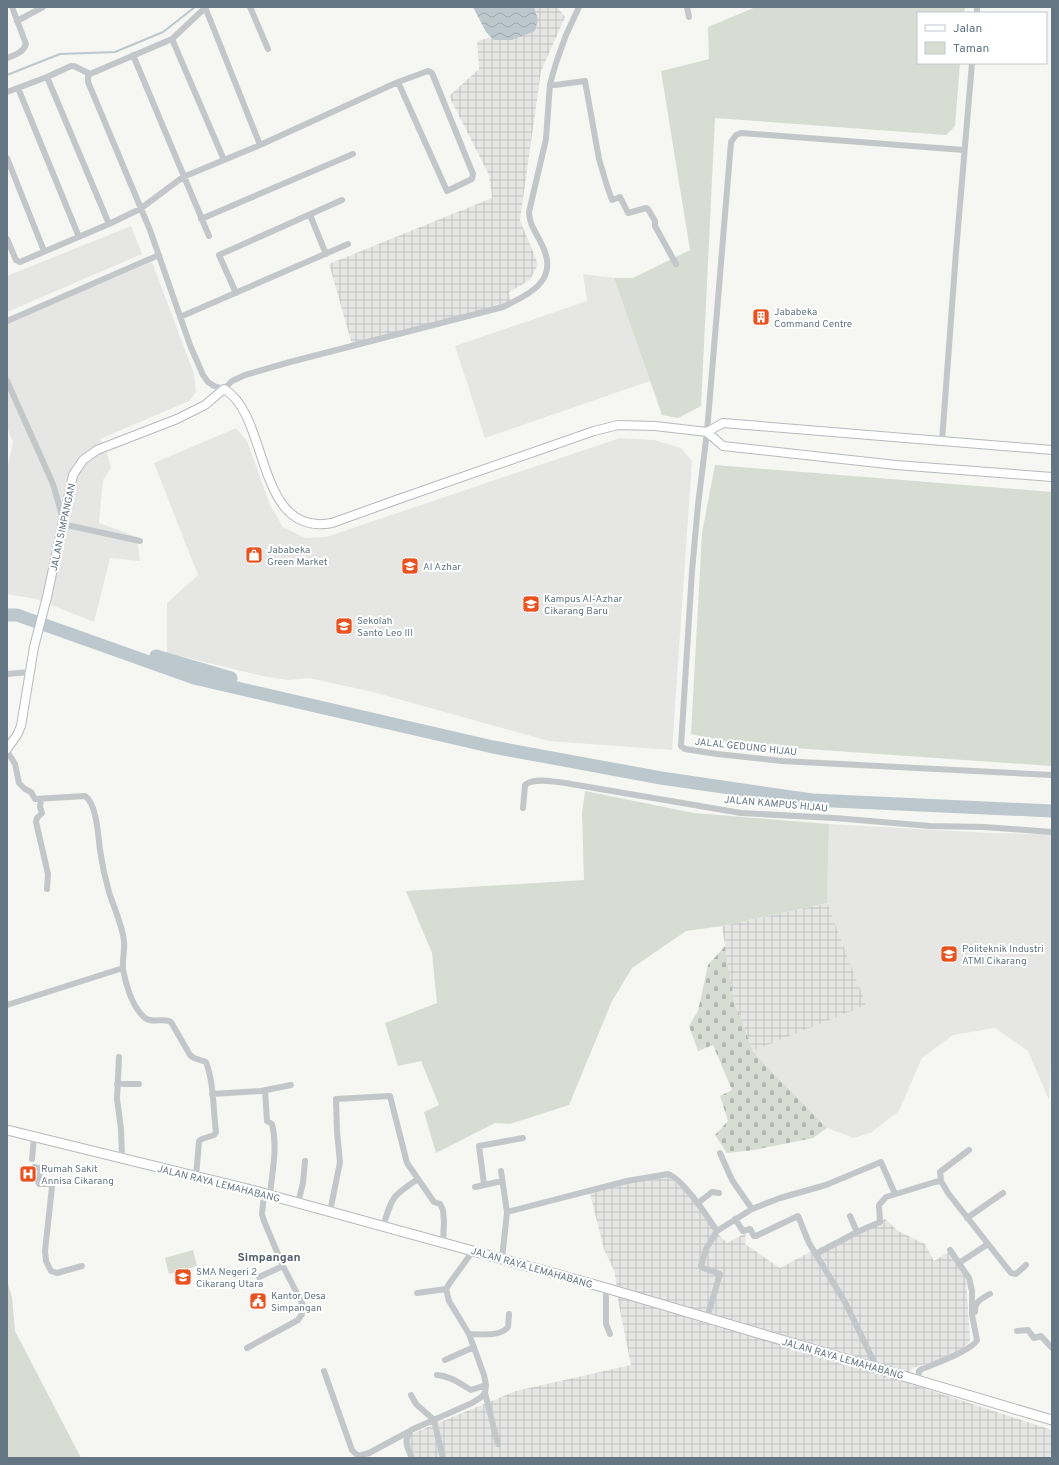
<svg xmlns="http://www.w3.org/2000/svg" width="1059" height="1465" viewBox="0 0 1059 1465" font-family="Overpass,sans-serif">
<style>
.built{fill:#e6e7e5}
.industrial{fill:url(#industrial-grid)}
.green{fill:#d7ddd3}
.cemetery{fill:url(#cemetery-stones)}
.water{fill:url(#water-waves)}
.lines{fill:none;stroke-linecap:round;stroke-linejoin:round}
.stream{stroke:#bcc8cd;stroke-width:2}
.river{stroke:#bcc8cd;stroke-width:13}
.secondary-casing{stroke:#b5babf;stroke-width:10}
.primary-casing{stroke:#b6babe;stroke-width:11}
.street{stroke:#c3c7ca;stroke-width:6}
.secondary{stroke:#fff;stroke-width:8}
.primary{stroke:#fff;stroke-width:9}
.labels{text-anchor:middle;stroke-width:4;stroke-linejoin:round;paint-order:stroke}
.poi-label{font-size:10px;fill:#647584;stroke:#fff;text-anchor:start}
.street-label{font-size:10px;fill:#647584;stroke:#fff}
.quarter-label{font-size:12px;font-weight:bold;fill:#525e69;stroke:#fff}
</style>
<defs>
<pattern id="industrial-grid" width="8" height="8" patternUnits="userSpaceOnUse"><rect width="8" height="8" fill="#e6e7e5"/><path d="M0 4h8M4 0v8" fill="none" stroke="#bec0bf"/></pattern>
<pattern id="cemetery-stones" width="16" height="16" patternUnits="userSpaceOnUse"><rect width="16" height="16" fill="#d7ddd3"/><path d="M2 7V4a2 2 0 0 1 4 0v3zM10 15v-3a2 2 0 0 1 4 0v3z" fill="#b2b8b1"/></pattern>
<pattern id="water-waves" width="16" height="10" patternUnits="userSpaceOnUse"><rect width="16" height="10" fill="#bcc8cd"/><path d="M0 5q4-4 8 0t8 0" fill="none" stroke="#9ca7ac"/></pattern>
</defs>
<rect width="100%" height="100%" fill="#f6f6f2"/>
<!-- built -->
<path class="built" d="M 131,226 L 142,254 L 7,312 L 7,276 Z
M 152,262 L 194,374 L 196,392 L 189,401 L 100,439 L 106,451 L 111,468 L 103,480 L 99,523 L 137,537 L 140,561 L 110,558 L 94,622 L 36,599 L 7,594 L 7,470 L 13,442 L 7,427 L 7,323 Z
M 583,274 L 614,278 L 650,381 L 485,438 L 455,346 L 587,301 Z
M 236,428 L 247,441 L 270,505 L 283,527 L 305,538 L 326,537 L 620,438 L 654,440 L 681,448 L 692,461 L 672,750 L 549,741 L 373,692 L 309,678 L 288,680 L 262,676 L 167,653 L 167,603 L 198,575 L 154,463 Z
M 829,824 L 989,833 L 1052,834 L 1052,1044 L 1049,1100 L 1028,1051 L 995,1028 L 953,1035 L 922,1058 L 899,1111 L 872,1132 L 854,1138 L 827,1128 L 764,1064 L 753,1051 L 865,1005 L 827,903 Z"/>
<!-- industrial -->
<path class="industrial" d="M 529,7 L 557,7 L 565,17 L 541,71 L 520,220 L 538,264 L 530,280 L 509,292 L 511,307 L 353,348 L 329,264 L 492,198 L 489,175 L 449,96 L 479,69 L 477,41 L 535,25 Z
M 827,903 L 866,1005 L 753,1051 L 734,1001 L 722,926 Z
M 666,1175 L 697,1201 L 715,1231 L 727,1243 L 746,1233 L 745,1244 L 780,1268 L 812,1251 L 885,1219 L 898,1231 L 925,1244 L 934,1261 L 950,1251 L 966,1277 L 970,1341 L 957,1354 L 913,1368 L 902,1381 L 1052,1430 L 1052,1458 L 415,1458 L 406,1436 L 516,1391 L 631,1365 L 618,1300 L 615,1273 L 604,1249 L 589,1190 Z"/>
<!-- green -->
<path class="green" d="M 756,7 L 965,7 L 964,13 L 918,13 L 918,63 L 960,63 L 955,126 L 946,135 L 715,118 L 701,406 L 678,418 L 662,415 L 614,278 L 633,278 L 690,250 L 661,71 L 709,59 L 708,27 Z
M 715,465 L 1052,492 L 1052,766 L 736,744 L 691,734 L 702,533 Z
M 585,791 L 694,813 L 829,824 L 827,903 L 722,926 L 686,931 L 632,968 L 612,1001 L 569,1105 L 510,1124 L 495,1123 L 436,1153 L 424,1112 L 439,1105 L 421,1061 L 398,1066 L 385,1023 L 437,1003 L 432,953 L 406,891 L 584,880 L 582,813 Z
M 193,1250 L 197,1266 L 169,1274 L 165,1258 Z
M 7,1280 L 12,1297 L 15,1331 L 81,1458 L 7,1458 Z"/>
<!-- cemetery -->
<path class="cemetery" d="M 725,946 L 734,1001 L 753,1051 L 764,1064 L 827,1128 L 813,1138 L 754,1150 L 727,1153 L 715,1135 L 728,1121 L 720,1096 L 732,1090 L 713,1045 L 698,1051 L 689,1026 L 698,1011 L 708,965 Z"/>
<!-- water -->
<path class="water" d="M 473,7 L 534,7 L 538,20 L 535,31 L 512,40 L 494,40 L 486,32 Z"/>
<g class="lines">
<!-- stream -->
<path class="stream" d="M 7,75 L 60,54 L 115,52 L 163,32 L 195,7"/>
<!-- river -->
<path class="river" d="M 7,615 L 17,615 L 194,678 L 493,747 L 661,778 L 812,800 L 1052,811
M 156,656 L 231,678"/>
<!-- secondary casing -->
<g class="secondary-casing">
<path id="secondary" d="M 707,432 L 723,423 L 1052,450
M 7,749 L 17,735 L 21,726 L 34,647 L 47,597 L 73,475 L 83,460 L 97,450 L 177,419 L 205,405 L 224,389 C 270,415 255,538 332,523 L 396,500 L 594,431 L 618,425 L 655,426 L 707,432 L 723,446 L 896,465 L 1052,477"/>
</g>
<!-- primary casing -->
<g class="primary-casing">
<path id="primary" d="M 7,1130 L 255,1191 L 502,1259 L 606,1288 L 1052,1420"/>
</g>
<!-- street -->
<path class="street" d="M 205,7 L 260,145
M 250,7 L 268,49
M 687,7 L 689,17
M 977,13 L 977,7
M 17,21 L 43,7
M 172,39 L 224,160
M 133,55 L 209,236
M 7,58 C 15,55 23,53 26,44 L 12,7
M 90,74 L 88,77 L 88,82 L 150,230 L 190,345 L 203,375 L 208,382 L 214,386 L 224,389 L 232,381 L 245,375 L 290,362 L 503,307 C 534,292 561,278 540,241 C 535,231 529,223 529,212 L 546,139 L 550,84 L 556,63 L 566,35 L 579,7
M 47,77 L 109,224
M 550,84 L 555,85 L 585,81 L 599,159 L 607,186 L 612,200 L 620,197 L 628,213 L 646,208 L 648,209 L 655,221 L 655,226 L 676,264
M 18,88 L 79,237
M 7,92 L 47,77 L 71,66 L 74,66 L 90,74 L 172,39 L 206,7
M 964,150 L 741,133 L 736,135 L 731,142 L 707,432 L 698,505 L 692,571 L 681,746 L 685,749 L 717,754 L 782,761 L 1052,775
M 7,158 L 44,251
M 310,215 L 326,254
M 201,219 L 353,154
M 7,239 L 16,260 L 20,262 L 109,224 L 140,209 L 183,177 L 260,145 L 398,82 L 428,71 L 432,73 L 473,174 L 472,179 L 447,191 L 398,82
M 236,293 L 219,255 L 342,200
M 180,317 L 348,244
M 7,321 L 159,255
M 7,381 L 53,484 L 63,519
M 942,441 L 956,252 L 972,63
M 62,524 L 140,541
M 7,674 L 30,672
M 7,751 L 15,764 L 19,783 L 25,789 L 31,792 L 35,799 L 85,796 C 97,804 98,836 100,850 C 102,864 105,878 109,892 C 114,908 122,924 124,941 C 125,950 122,960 123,969 C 126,985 132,1007 145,1018 C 153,1024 163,1017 171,1022 L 190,1055 L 194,1058 L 206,1062 C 214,1083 213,1109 216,1132 L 214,1135 L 202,1139 L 199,1141 L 196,1177
M 41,799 L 40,807 L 42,813 L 37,818 L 36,822 L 48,874 L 47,889
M 523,808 L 525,785 C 534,777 559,782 571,784 L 741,813 L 834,818 L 930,826 L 984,827 L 1052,832
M 7,1005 L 123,968
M 119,1057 L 117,1099 L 121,1129 L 122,1158
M 117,1084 L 139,1084
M 265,1090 L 267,1121 L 272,1124 C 278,1148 272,1172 270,1195
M 212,1094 L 261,1091 L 291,1085
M 969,1150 L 940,1172 L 941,1181 L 948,1193 L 1011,1273 L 1016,1274 L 1026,1265
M 720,1153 L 732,1180 L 752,1209
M 32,1159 L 34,1137
M 34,1167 L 39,1168 L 41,1170 L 38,1181 L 39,1184 L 50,1184 L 52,1187 L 45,1251 L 46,1261 L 51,1271 L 57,1273 L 82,1266
M 501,1171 L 507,1212 L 502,1259
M 484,1184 L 479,1146 L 523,1138
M 475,1187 L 502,1181
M 298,1203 L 303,1183 L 305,1161
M 698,1203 L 712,1192 L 719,1193
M 330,1212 L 340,1162 L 337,1132 L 336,1099 L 390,1096 L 407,1163 L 434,1202 L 440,1204 L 443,1210 L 444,1222 L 443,1243
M 507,1212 L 627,1181 L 668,1174 C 684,1180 707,1216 717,1231 L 752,1209 L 780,1198 L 826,1185 L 881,1162 L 895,1194
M 850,1216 L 857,1232
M 967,1218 L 1003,1193
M 735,1219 L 743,1231 L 750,1229 L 754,1236 L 756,1236 L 798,1216 L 809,1243 L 845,1302 L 877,1368
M 383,1227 C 392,1197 392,1196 418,1179
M 816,1254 L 857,1232 L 880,1222 L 879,1205 L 886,1197 L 935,1182 L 941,1181
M 959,1263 L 988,1244
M 259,1277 L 283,1266
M 606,1288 L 606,1324 L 610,1334
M 417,1293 L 446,1289
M 975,1312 C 975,1301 981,1299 990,1294
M 707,1318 L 720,1274 L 703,1268 L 701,1266 L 706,1249 L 717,1231
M 1017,1331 L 1028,1330 L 1034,1338 L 1041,1336 L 1052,1348
M 469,1334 C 481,1334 500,1337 508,1327 L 509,1314
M 247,1348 L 298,1320 L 302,1314 L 303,1305 L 283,1266 L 264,1221 L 262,1214 L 264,1194
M 445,1360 L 474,1347
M 324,1371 L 352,1450 L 358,1456 L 369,1453 L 410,1431
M 437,1375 C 450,1376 459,1383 471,1390 L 486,1385
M 918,1380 L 919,1371 L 922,1369 C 934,1364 973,1350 977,1340 L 972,1315 L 972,1291 L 969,1278 L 950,1250
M 485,1393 L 498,1444
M 411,1395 L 416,1404 L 434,1420 L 443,1458
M 412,1458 C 407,1446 403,1442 411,1430 L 472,1403 L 480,1398 L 485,1393 L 486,1385 L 484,1375 L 469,1334 L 449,1301 L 446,1289 L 449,1284 L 473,1251"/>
<!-- secondary -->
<use href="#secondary" class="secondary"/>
<!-- primary -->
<use href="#primary" class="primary"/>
</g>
<!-- icons -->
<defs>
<g id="building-square" transform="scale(0.9)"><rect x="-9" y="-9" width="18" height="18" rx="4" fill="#e9511f" stroke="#fff"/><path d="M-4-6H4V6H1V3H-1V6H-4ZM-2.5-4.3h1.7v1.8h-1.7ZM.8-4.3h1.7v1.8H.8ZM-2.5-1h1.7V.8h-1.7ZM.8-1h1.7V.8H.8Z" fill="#fff"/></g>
<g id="shop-square" transform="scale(0.9)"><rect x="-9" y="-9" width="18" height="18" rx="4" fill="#e9511f" stroke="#fff"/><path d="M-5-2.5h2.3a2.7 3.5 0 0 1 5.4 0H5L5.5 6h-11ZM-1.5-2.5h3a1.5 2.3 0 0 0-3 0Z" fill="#fff"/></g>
<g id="school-square" transform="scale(0.9)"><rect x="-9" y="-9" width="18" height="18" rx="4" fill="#e9511f" stroke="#fff"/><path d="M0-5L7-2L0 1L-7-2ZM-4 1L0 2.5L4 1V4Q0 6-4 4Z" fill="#fff"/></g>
<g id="university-square" transform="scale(0.9)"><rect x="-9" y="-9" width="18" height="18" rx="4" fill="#e9511f" stroke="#fff"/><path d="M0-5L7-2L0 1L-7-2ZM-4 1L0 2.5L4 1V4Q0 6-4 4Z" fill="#fff"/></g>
<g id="hospital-square" transform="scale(0.9)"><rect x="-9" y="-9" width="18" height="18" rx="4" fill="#e9511f" stroke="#fff"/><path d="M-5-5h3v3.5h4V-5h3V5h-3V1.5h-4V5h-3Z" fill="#fff"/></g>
<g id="civic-square" transform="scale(0.9)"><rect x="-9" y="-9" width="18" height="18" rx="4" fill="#e9511f" stroke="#fff"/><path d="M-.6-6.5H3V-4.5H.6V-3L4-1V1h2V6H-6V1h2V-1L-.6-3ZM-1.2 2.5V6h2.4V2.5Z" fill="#fff"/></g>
</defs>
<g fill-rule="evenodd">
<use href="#building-square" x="761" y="317"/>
<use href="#shop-square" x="254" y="555"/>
<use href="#school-square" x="410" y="566"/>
<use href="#school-square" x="531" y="604"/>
<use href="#school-square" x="344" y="626"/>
<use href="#university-square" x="949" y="954"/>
<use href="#hospital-square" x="28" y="1174"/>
<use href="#school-square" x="183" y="1277"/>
<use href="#civic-square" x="258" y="1301"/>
</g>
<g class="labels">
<!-- poi labels -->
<g class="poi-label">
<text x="774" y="315">Jababeka<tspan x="774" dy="12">Command Centre</tspan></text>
<text x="267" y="553">Jababeka<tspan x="267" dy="12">Green Market</tspan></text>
<text x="423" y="570">Al Azhar</text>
<text x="544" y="602">Kampus Al-Azhar<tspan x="544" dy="12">Cikarang Baru</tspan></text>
<text x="357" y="624">Sekolah<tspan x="357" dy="12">Santo Leo III</tspan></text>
<text x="962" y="952">Politeknik Industri<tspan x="962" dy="12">ATMI Cikarang</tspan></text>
<text x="41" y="1172">Rumah Sakit<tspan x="41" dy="12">Annisa Cikarang</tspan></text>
<text x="196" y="1275">SMA Negeri 2<tspan x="196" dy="12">Cikarang Utara</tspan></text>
<text x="271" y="1299">Kantor Desa<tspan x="271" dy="12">Simpangan</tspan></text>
</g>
<!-- street labels -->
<g class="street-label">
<text transform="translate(62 527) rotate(-78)" y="4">JALAN SIMPANGAN</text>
<text transform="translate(746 746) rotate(6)" y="4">JALAL GEDUNG HIJAU</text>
<text transform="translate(776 803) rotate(5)" y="4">JALAN KAMPUS HIJAU</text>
<text transform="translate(219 1183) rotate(14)" y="4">JALAN RAYA LEMAHABANG</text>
<text transform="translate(532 1267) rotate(16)" y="4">JALAN RAYA LEMAHABANG</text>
<text transform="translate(843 1358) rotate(16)" y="4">JALAN RAYA LEMAHABANG</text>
</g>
<!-- quarter labels -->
<g class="quarter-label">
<text x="269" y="1261">Simpangan</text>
</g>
</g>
<!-- border -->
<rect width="1059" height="1465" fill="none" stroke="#647584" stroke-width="16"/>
<!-- legend -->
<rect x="917" y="12" width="130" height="52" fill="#ffffff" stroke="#c1c8ce"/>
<rect x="925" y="25" width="20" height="6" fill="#ffffff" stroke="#c1c8ce"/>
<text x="953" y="32" font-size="12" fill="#647584">Jalan</text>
<rect x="925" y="42" width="20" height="12" fill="#d7ddd3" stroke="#c1c8ce"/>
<text x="953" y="52" font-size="12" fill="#647584">Taman</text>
</svg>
